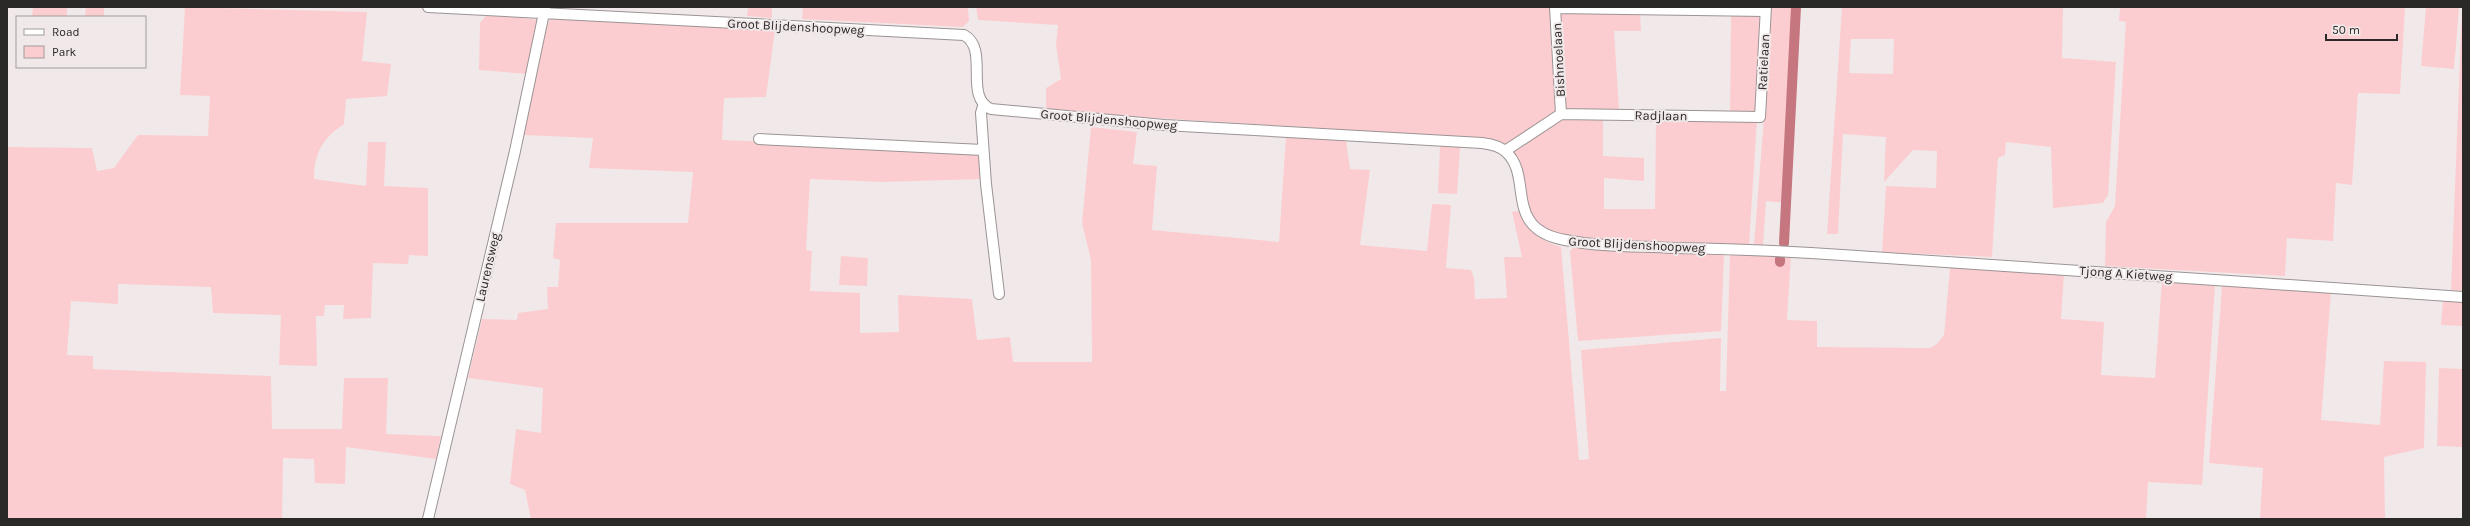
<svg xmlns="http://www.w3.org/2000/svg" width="2470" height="526" viewBox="0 0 2470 526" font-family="Karla,sans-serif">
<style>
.green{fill:#fccdd0;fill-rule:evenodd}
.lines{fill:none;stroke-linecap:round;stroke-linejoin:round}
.canal{stroke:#c5767f;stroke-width:10}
.street-casing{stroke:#9b9394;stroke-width:12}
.street{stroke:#fff;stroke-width:10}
.labels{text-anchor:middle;stroke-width:4;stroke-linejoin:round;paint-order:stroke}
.street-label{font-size:13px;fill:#2b2828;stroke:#f1e9e9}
</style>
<rect width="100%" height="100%" fill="#f1e9e9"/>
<!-- green -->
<path class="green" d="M 33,7 L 67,7 L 67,17 L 32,17 Z
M 86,7 L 104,7 L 104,17 L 85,17 Z
M 185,7 L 367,12 L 362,61 L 391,64 L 387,96 L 346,99 L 344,124 C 323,138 314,153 314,179 L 366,186 L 368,142 L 386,142 L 384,186 L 428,188 L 428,256 L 409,255 L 408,264 L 373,263 L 371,318 L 343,319 L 344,305 L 325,305 L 324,316 L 316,316 L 317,366 L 279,365 L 281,315 L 213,313 L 211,287 L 118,284 L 118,304 L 71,301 L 67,355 L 93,356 L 93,369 L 271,376 L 272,429 L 342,429 L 344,378 L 388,378 L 386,434 L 441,436 L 436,459 L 346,447 L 345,484 L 315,483 L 314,459 L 283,458 L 282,519 L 7,519 L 7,147 L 92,148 L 97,171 L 114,168 L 138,135 L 208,136 L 210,96 L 180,95 Z
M 748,7 L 772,7 L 772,18 L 747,16 Z
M 803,7 L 968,7 L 969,21 L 963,27 L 802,19 Z
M 976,7 L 1550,7 L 1557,112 L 1512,143 L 1505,145 L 1492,139 L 1046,111 L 1046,88 L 1061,79 L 1056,45 L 1058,25 L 978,20 Z
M 1768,7 L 1796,7 L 1786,203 L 1766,201 L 1763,246 L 1754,245 L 1764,117 Z
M 1842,7 L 2063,7 L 2062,58 L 2116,62 L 2108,195 L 2103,203 L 2053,208 L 2051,147 L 2006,142 L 2005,155 L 1998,158 L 1992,257 L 1882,252 L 1886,186 L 1936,188 L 1937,151 L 1913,150 L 1884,182 L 1886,137 L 1843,134 L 1838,234 L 1827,234 ZM 1851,39 L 1894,39 L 1893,74 L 1849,73 Z
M 2120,7 L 2405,7 L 2400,94 L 2358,93 L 2352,185 L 2336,183 L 2333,241 L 2287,238 L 2285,276 L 2105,266 L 2106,222 L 2115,206 L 2126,22 L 2119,21 Z
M 2426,7 L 2459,8 L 2454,69 L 2421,66 Z
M 2462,7 L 2463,7 L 2463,291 L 2451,290 Z
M 1558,12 L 1640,12 L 1641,31 L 1614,31 L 1619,110 L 1565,110 Z
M 487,14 L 540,20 L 527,74 L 479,70 L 480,23 Z
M 1731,15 L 1762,15 L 1757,114 L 1730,113 Z
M 557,18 L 775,29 L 766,97 L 724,98 L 722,140 L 981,151 L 982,179 L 882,182 L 810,179 L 806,250 L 812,251 L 810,291 L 860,293 L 860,333 L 899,332 L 898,295 L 972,299 L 977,340 L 1010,337 L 1013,362 L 1092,362 L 1091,260 L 1082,223 L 1091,127 L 1137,132 L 1133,164 L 1157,166 L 1152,230 L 1279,242 L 1286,136 L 1346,140 L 1350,169 L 1370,170 L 1360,245 L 1427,251 L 1432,204 L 1451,205 L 1446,268 L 1471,270 L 1474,278 L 1475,299 L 1507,298 L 1504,257 L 1522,257 L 1512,212 L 1518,211 C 1529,230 1539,241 1561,247 L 1579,460 L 1589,459 L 1581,350 L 1721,338 L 1720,391 L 1726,391 L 1730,254 L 1791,255 L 1787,320 L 1817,321 L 1817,347 L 1930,348 L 1937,344 L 1944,335 L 1950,268 L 2064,274 L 2061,319 L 2104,322 L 2101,375 L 2155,378 L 2162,281 L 2215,285 L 2202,485 L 2148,482 L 2146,519 L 531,519 L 525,490 L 510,484 L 516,429 L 541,433 L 543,388 L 468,378 L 482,319 L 517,320 L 518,313 L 548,309 L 547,287 L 558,287 L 560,260 L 553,258 L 556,223 L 688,223 L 693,172 L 589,168 L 593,138 L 523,135 L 547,26 L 550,19 Z
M 1603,118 L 1603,156 L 1644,158 L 1644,181 L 1604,178 L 1604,209 L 1655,209 L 1656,118 L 1757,120 L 1749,245 L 1570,238 L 1551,234 L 1532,218 L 1510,152 L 1560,119 Z
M 1440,146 L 1460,147 L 1457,194 L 1438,193 Z
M 1574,247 L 1724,255 L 1721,331 L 1578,341 L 1570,251 Z
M 841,256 L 868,258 L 867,286 L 839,285 Z
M 2222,286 L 2331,292 L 2321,420 L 2380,425 L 2384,361 L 2426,362 L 2424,448 L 2384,457 L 2385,519 L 2260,519 L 2263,468 L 2209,463 Z
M 2443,299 L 2463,300 L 2463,326 L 2441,325 Z
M 2439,368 L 2463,369 L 2463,447 L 2437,446 Z"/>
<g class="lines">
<!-- canal -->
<path class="canal" d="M 1784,243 L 1796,7
M 1780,262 L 1780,259"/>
<!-- street casing -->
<g class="street-casing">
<path id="street" d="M 428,7 L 964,35 C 990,49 963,97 991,109 L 1164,125 L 1482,143 C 1490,144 1500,146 1506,152 C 1534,177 1502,229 1565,240 C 1600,247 1638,246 1674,248 C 1730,249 1786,251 1842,255 C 2049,268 2256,283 2463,297
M 1555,7 L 1561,114
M 1555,8 L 1765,11
M 983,106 L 981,113 L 986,184 L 999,294
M 1561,114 L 1760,117 L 1766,7
M 759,139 L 983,150
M 1505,151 L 1561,114
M 428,519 L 515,151 L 545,8"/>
</g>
<!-- street -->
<use href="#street" class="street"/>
</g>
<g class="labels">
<!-- street labels -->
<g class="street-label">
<text transform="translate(796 26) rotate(3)" y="5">Groot Blijdenshoopweg</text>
<text transform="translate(1558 60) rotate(-93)" y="5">Bishnoelaan</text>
<text transform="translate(1763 62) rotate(-87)" y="5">Ratielaan</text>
<text transform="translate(1661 115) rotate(1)" y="5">Radjlaan</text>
<text transform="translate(1109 119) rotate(5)" y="5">Groot Blijdenshoopweg</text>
<text transform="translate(1637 244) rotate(3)" y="5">Groot Blijdenshoopweg</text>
<text transform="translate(487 267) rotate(-77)" y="5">Laurensweg</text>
<text transform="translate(2126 273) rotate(4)" y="5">Tjong A Kietweg</text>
</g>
</g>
<!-- border -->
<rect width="2470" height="526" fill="none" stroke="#2b2828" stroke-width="16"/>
<!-- legend -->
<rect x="16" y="16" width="130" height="52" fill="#f1e9e9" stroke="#a29c9c"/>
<rect x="24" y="29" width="20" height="6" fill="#ffffff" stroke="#a29c9c"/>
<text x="52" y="36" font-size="12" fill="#2b2828">Road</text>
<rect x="24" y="46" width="20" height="12" fill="#fccdd0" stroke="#a29c9c"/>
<text x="52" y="56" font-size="12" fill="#2b2828">Park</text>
<!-- scale -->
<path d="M2326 34v6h71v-6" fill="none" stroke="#2b2828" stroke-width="2"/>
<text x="2332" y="34" font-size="12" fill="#2b2828" stroke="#f1e9e9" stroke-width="3" paint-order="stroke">50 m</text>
</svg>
